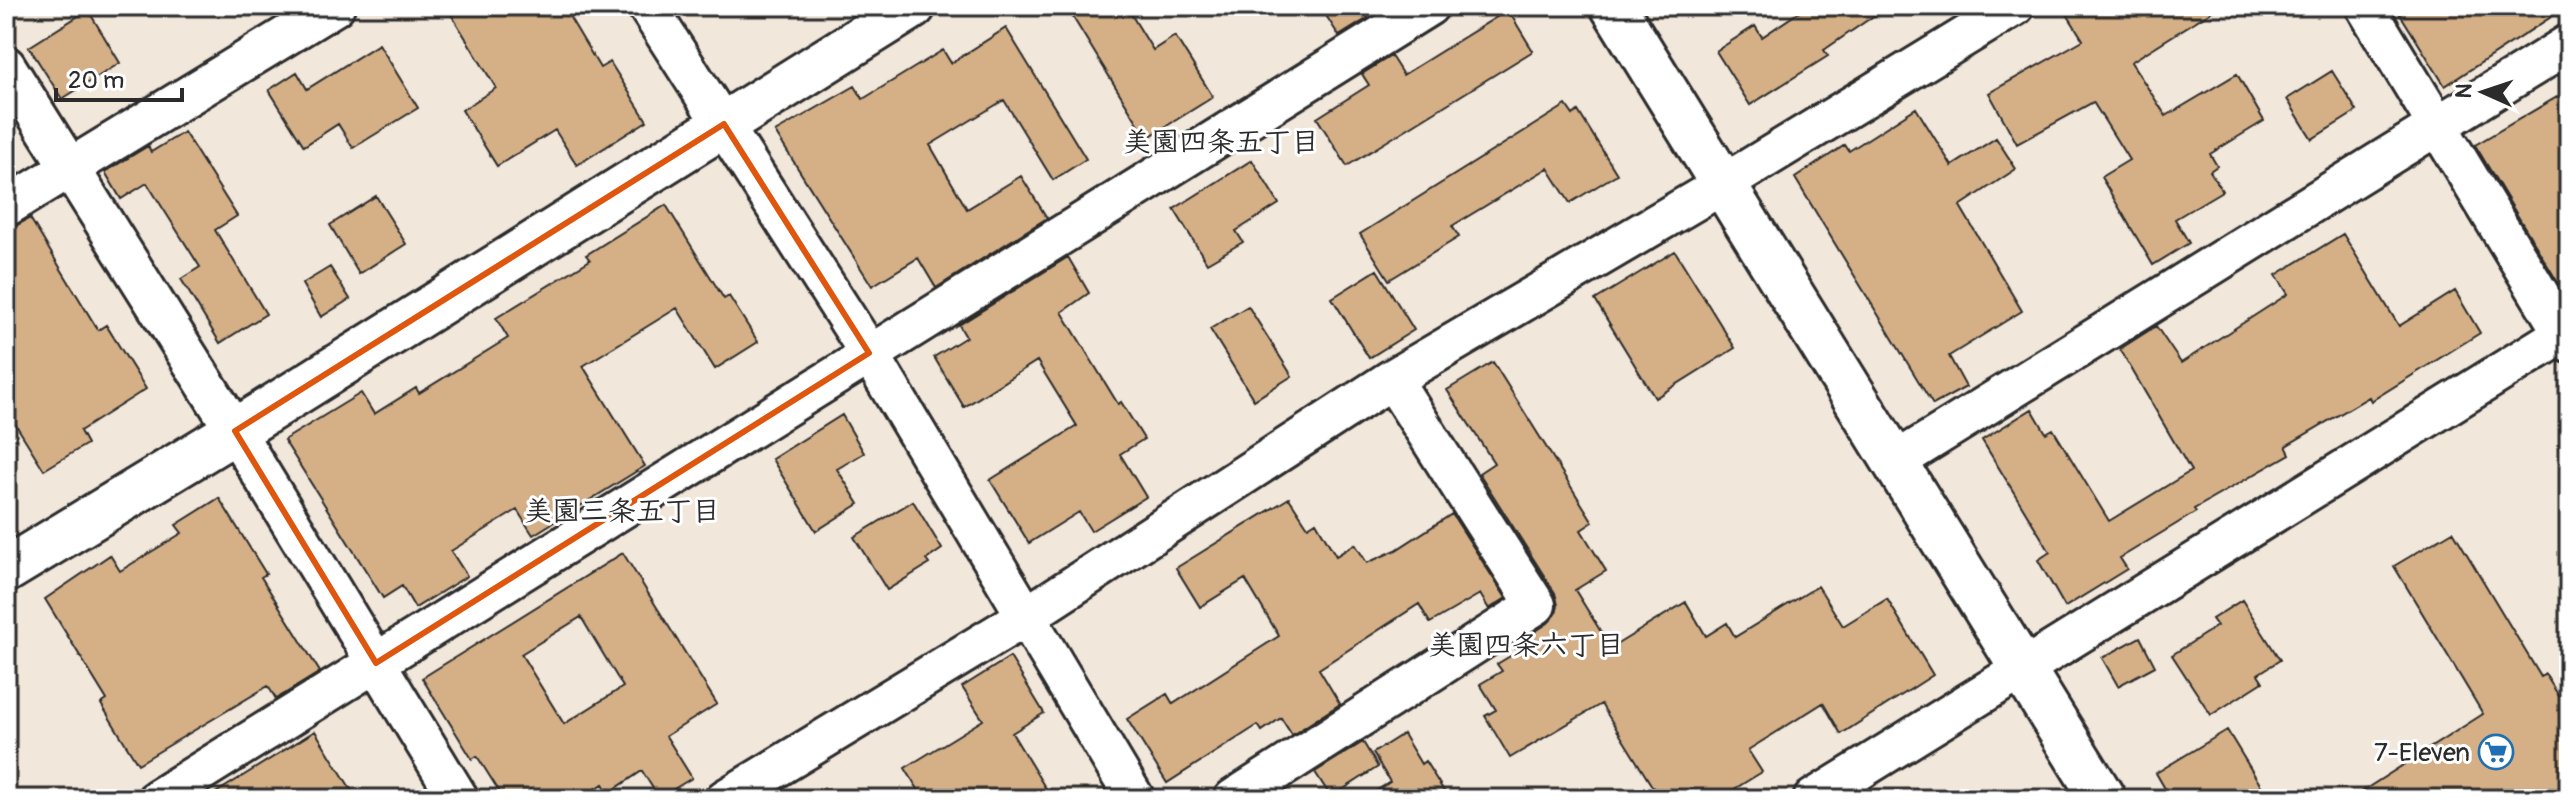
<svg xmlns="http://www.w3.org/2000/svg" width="2575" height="805" viewBox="0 0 2575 805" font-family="Pangolin,'Klee One',sans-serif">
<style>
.building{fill:#d5b087;stroke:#2b2b2b;stroke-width:2;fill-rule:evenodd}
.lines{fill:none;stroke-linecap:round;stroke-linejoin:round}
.street-casing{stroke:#2b2b2b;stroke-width:44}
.secondary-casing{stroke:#2b2b2b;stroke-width:50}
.street{stroke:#fff;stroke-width:38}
.secondary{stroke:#fff;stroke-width:44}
.marked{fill:none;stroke:#df570e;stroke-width:6;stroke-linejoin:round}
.labels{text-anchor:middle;stroke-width:6;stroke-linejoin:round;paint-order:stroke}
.poi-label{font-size:26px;fill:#2b2b2b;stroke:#fff;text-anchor:end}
.neighbourhood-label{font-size:28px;font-weight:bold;fill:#2b2b2b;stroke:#fff}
</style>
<rect width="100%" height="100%" fill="#f2e7db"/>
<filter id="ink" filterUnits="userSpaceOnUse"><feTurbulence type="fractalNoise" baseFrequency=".0125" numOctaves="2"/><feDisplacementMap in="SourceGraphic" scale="16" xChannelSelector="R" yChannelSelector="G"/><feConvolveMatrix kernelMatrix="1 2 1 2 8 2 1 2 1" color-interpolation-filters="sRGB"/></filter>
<g filter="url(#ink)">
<!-- building -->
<path class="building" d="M 446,6 L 563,6 L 600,68 L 610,62 L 647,121 L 577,165 L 555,130 L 497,166 L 462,110 L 496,88 Z
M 1066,6 L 1126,6 L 1153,50 L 1175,36 L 1213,97 L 1147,138 Z
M 1320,6 L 1360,6 L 1368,18 L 1339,36 Z
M 1808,6 L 1888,6 L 1824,50 L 1828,56 L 1750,105 L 1716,51 L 1755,26 L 1762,37 Z
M 2062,6 L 2220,6 L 2131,62 L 2166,116 L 2237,74 L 2264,121 L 2210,154 L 2217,166 L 2210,171 L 2222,191 L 2175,219 L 2189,243 L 2153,265 L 2101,177 L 2129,160 L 2093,102 L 2017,144 L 1989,93 L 2083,40 Z
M 2395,6 L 2568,6 L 2445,86 Z
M 88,10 L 120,63 L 62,99 L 29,47 Z
M 1508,10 L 1533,51 L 1347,166 L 1317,118 L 1369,85 L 1362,74 L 1391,56 L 1403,75 Z
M 1006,28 L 1086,159 L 1053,180 L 1004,100 L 930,145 L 967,209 L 1021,176 L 1047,218 L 936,288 L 918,258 L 872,286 L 775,132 L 855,86 L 863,99 L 943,50 L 951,63 Z
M 379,44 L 418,108 L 353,148 L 338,124 L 304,146 L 269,90 L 297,72 L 307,89 Z
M 2332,71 L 2357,111 L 2312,139 L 2287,99 Z
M 2569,90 L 2569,301 L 2475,145 Z
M 1566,105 L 1573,115 L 1578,111 L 1617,174 L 1570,203 L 1548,168 L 1452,226 L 1459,237 L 1389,280 L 1360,234 Z
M 1916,108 L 1952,166 L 1996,138 L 2016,169 L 1960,206 L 2022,311 L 1949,356 L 1966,387 L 1933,405 L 1795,178 L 1845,145 L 1849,151 Z
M 184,132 L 237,216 L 215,230 L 266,314 L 220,343 L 181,279 L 200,267 L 147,183 L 121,199 L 105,172 L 148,146 L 151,152 Z
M 1252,160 L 1279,204 L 1236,231 L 1243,242 L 1207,263 L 1174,209 Z
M 376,196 L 406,244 L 359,274 L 330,225 Z
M 666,205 L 724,299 L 729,296 L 758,342 L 715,369 L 677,308 L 583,366 L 645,466 L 533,535 L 517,510 L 451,551 L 467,576 L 415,608 L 402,586 L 383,598 L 284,440 L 361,393 L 374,414 L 416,388 L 419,393 L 508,338 L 496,318 L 590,260 L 586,255 Z
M 30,218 L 98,330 L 106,325 L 146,389 L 80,431 L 87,444 L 44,470 L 6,409 L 6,231 Z
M 2343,234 L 2399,326 L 2455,291 L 2480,333 L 2371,401 L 2369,397 L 2286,446 L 2290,454 L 2194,509 L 2196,512 L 2120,558 L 2127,569 L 2065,607 L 2038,560 L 2050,552 L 1982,440 L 2032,409 L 2046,433 L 2053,429 L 2109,521 L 2191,471 L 2120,349 L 2156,326 L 2181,363 L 2288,294 L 2276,275 Z
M 1675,251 L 1735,348 L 1655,398 L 1595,300 Z
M 1068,257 L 1089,293 L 1062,312 L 1118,404 L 1121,402 L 1144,439 L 1120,454 L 1146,497 L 1091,531 L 1079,512 L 1029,543 L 990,480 L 1077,426 L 1037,361 L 964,407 L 934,357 L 966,337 L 959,325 Z
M 330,267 L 350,299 L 321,317 L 302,284 Z
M 1377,270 L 1414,330 L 1369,358 L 1332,298 Z
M 1248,306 L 1292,376 L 1254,400 L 1210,329 Z
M 1493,362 L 1593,522 L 1581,530 L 1606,571 L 1575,590 L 1611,648 L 1686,602 L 1706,636 L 1727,623 L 1735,637 L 1818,586 L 1843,626 L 1887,599 L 1933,675 L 1841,734 L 1823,703 L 1748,750 L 1762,772 L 1718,799 L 1660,799 L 1601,704 L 1510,758 L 1485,716 L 1496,710 L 1480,684 L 1502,671 L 1497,664 L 1517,652 L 1513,646 L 1548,623 L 1556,614 L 1558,605 L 1555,593 L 1479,473 L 1494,463 L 1447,390 Z
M 842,415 L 864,453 L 837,469 L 859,504 L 816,531 L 772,459 Z
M 219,498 L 266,574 L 261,577 L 320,672 L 276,699 L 268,686 L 138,764 L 101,704 L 107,700 L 45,599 L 110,555 L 120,571 L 182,533 L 176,525 Z
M 1289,498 L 1308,527 L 1316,522 L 1336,556 L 1355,544 L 1367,563 L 1396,550 L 1452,514 L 1506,598 L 1489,609 L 1480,594 L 1430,623 L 1419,604 L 1319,669 L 1340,704 L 1292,735 L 1281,718 L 1262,731 L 1258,725 L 1167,783 L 1127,719 L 1167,694 L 1173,704 L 1279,636 L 1245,579 L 1200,607 L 1176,568 Z
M 913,501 L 942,549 L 926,560 L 929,564 L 887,590 L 854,537 Z
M 2453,531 L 2541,677 L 2545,674 L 2569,712 L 2569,799 L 2350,799 L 2483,714 L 2394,566 Z
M 623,553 L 717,704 L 666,736 L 692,778 L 659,798 L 642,771 L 609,793 L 603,784 L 580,799 L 504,799 L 477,756 L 472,759 L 422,678 ZM 581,617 L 623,687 L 564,724 L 521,654 Z
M 2242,600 L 2280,660 L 2258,674 L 2263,682 L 2211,715 L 2172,655 L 2217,626 L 2212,619 Z
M 2140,637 L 2155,666 L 2118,686 L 2102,658 Z
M 1010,657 L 1044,713 L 1012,733 L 1052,799 L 924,799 L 905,768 L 983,720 L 962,687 Z
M 2227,730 L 2269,799 L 2171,799 L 2156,773 Z
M 315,731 L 357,799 L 206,799 Z
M 1403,734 L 1421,764 L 1425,761 L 1449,799 L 1363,799 L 1390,782 L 1373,753 Z
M 1363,742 L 1378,767 L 1331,797 L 1315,772 Z"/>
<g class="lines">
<!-- street casing -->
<g class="street-casing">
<path id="street" d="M 647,6 L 869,353 L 1135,799
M 2365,6 L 2569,343
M 6,66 L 235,431 L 459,799
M 6,207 L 335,6
M 1895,462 L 2569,44
M 157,799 L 1429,6
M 725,799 L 1025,617 L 1392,379 L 1722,185 L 2015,6
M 1233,799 L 1536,605 L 1392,379
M 1813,799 L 2569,330"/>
</g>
<!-- secondary casing -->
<g class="secondary-casing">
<path id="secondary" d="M 1613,6 L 2103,799
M 6,570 L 235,431 L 913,6"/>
</g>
<!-- street -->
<use href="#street" class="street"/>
<!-- secondary -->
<use href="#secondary" class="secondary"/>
</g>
</g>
<!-- marked area -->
<path class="marked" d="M 724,124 L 869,353 L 376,663 L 235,431 Z"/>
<!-- icons -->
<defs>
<g id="supermarket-ring" transform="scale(1.8)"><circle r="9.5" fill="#fff" stroke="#1f6fb2" stroke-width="1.5"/><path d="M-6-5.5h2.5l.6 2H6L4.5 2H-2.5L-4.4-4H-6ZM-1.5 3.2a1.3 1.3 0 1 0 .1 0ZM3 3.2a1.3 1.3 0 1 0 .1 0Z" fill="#1f6fb2"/></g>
</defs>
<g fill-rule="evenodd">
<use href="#supermarket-ring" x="2496" y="752"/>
</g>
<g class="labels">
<!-- poi labels -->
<g class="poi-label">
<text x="2470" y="761">7-Eleven</text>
</g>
<!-- neighbourhood labels -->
<g class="neighbourhood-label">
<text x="1221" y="151">美園四条五丁目</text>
<text x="622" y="520">美園三条五丁目</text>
<text x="1526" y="654">美園四条六丁目</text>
</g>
</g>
<!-- margin -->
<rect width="2575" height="805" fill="none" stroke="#fff" stroke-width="32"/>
<rect x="16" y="16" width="2543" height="773" fill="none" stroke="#2b2b2b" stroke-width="3" filter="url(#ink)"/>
<!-- north arrow -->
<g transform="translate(2483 92) rotate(273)" stroke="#ffffff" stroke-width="6" paint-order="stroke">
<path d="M0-6L14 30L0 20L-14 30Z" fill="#2b2b2b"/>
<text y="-12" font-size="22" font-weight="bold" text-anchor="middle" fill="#2b2b2b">N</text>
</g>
<!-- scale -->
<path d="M56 88v12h126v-12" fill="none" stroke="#2b2b2b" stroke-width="4"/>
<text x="68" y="88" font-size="24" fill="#2b2b2b" stroke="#ffffff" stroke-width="6" paint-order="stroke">20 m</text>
</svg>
